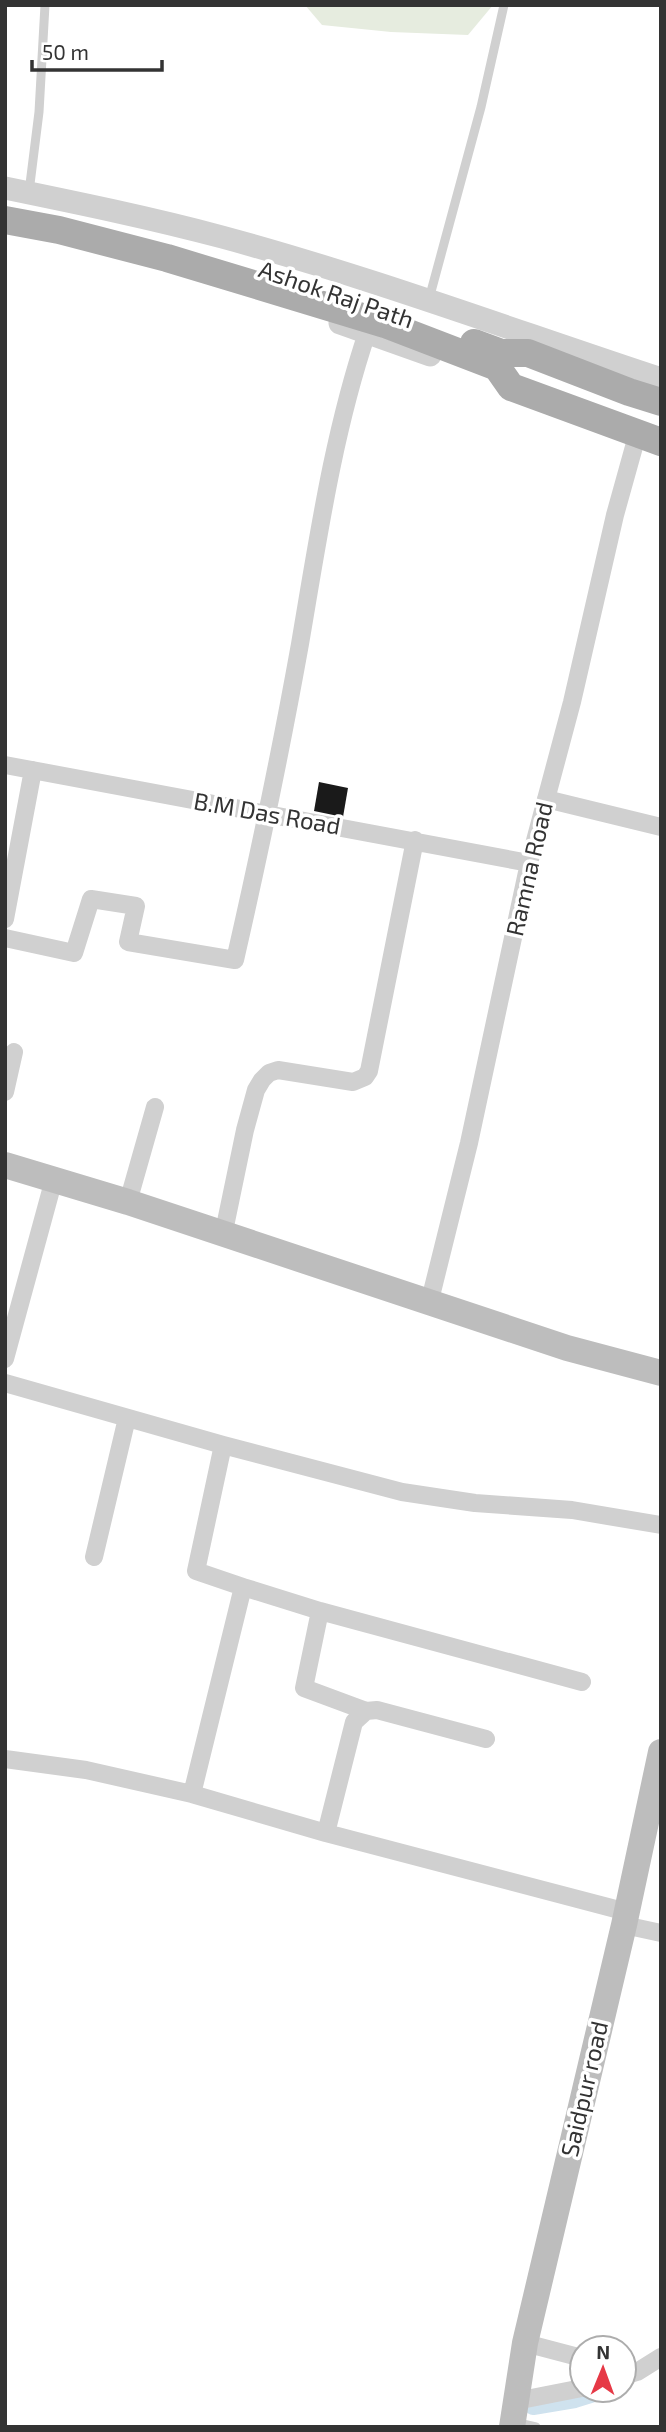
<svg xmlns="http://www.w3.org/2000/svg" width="666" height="2432" viewBox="0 0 666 2432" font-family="'Exo 2',sans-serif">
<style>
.green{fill:#e6ecdf}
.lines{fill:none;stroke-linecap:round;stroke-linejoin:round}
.canal{stroke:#cfe2ee;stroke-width:18}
.building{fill:#1a1a1a}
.service{stroke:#d0d0d0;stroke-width:9}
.minor{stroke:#d0d0d0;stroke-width:18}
.tertiary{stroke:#d0d0d0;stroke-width:23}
.secondary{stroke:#bdbdbd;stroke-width:26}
.primary{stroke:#ababab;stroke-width:28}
.labels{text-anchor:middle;stroke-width:7;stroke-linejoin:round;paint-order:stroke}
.street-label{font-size:24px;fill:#333;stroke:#fff}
</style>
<rect width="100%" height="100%" fill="#fff"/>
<!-- green -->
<path class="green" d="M 305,5 L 493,5 L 468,35 L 391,32 L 322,25 Z"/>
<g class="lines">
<!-- canal -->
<path class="canal" d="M 533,2406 L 575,2399 L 604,2390"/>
</g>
<!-- building -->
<path class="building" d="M 319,782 L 348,788 L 343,817 L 314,811 Z"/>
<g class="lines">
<!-- service -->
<path class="service" d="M 29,192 L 39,112 L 45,5
M 429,299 L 481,107 L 504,5
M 514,2422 L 536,2427"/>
<!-- minor -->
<path class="minor" d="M 5,765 L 529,863
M 546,799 L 661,827
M 5,919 L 33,770
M 5,938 L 74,953 L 91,899 L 136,906 L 128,942 L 235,960 C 259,855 281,750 300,644 C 318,539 333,434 367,333
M 5,1092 L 14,1052
M 128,1202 L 155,1107
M 223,1236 L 245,1130 L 256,1090 L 262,1080 L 269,1073 L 278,1070 L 353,1082 L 365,1077 L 369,1071 L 415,840
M 429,1304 L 469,1143 L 529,863 L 572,702 L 615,515 L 637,436
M 5,1359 L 54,1179
M 5,1383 L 223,1445 L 402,1492 L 475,1503 L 572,1510 L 661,1525
M 223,1445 L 196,1571 L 243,1587
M 94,1557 L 127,1418
M 320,1611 L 304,1688 L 366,1711
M 5,1759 L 86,1770 L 192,1794 L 243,1587 L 320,1611 L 582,1682
M 192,1794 L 326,1833 L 627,1912
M 326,1833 L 354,1722 L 366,1711 L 377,1710 L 486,1739
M 624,1925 L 661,1933
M 525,2343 L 582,2358
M 624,2376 L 637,2372 L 661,2357
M 516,2401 L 582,2388"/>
<!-- tertiary -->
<path class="tertiary" d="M 5,188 C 78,203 151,218 222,237 C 370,277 515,331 661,379
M 340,323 L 430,355"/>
<!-- secondary -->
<path class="secondary" d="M 5,1165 L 128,1202 L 567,1348 L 661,1373
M 512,2427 L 525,2343 L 624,1925 L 661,1752"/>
<!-- primary -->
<path class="primary" d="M 5,220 L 59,230 L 167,258 L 385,324 L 497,367 L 511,387 L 661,442
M 474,343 L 501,353 L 528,353 L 629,392 L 661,402"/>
</g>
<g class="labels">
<!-- street labels -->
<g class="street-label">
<text transform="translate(336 295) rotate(19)" y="8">Ashok Raj Path</text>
<text transform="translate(267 814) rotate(10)" y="8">B.M Das Road</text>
<text transform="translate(530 869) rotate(-77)" y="8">Ramna Road</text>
<text transform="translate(585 2089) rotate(-77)" y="8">Saidpur road</text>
</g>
</g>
<!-- border -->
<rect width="666" height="2432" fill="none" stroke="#333333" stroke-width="14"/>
<!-- north arrow -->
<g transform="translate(603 2369) rotate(1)"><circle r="33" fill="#ffffff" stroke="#adadad" stroke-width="2"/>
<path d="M0-5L12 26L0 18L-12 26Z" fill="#e63946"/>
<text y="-10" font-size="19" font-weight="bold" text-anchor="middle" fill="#333333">N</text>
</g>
<!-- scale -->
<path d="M32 60v10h130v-10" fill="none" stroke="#333333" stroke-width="3.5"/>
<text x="42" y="60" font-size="21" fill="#333333" stroke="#ffffff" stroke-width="5" paint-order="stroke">50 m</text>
</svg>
